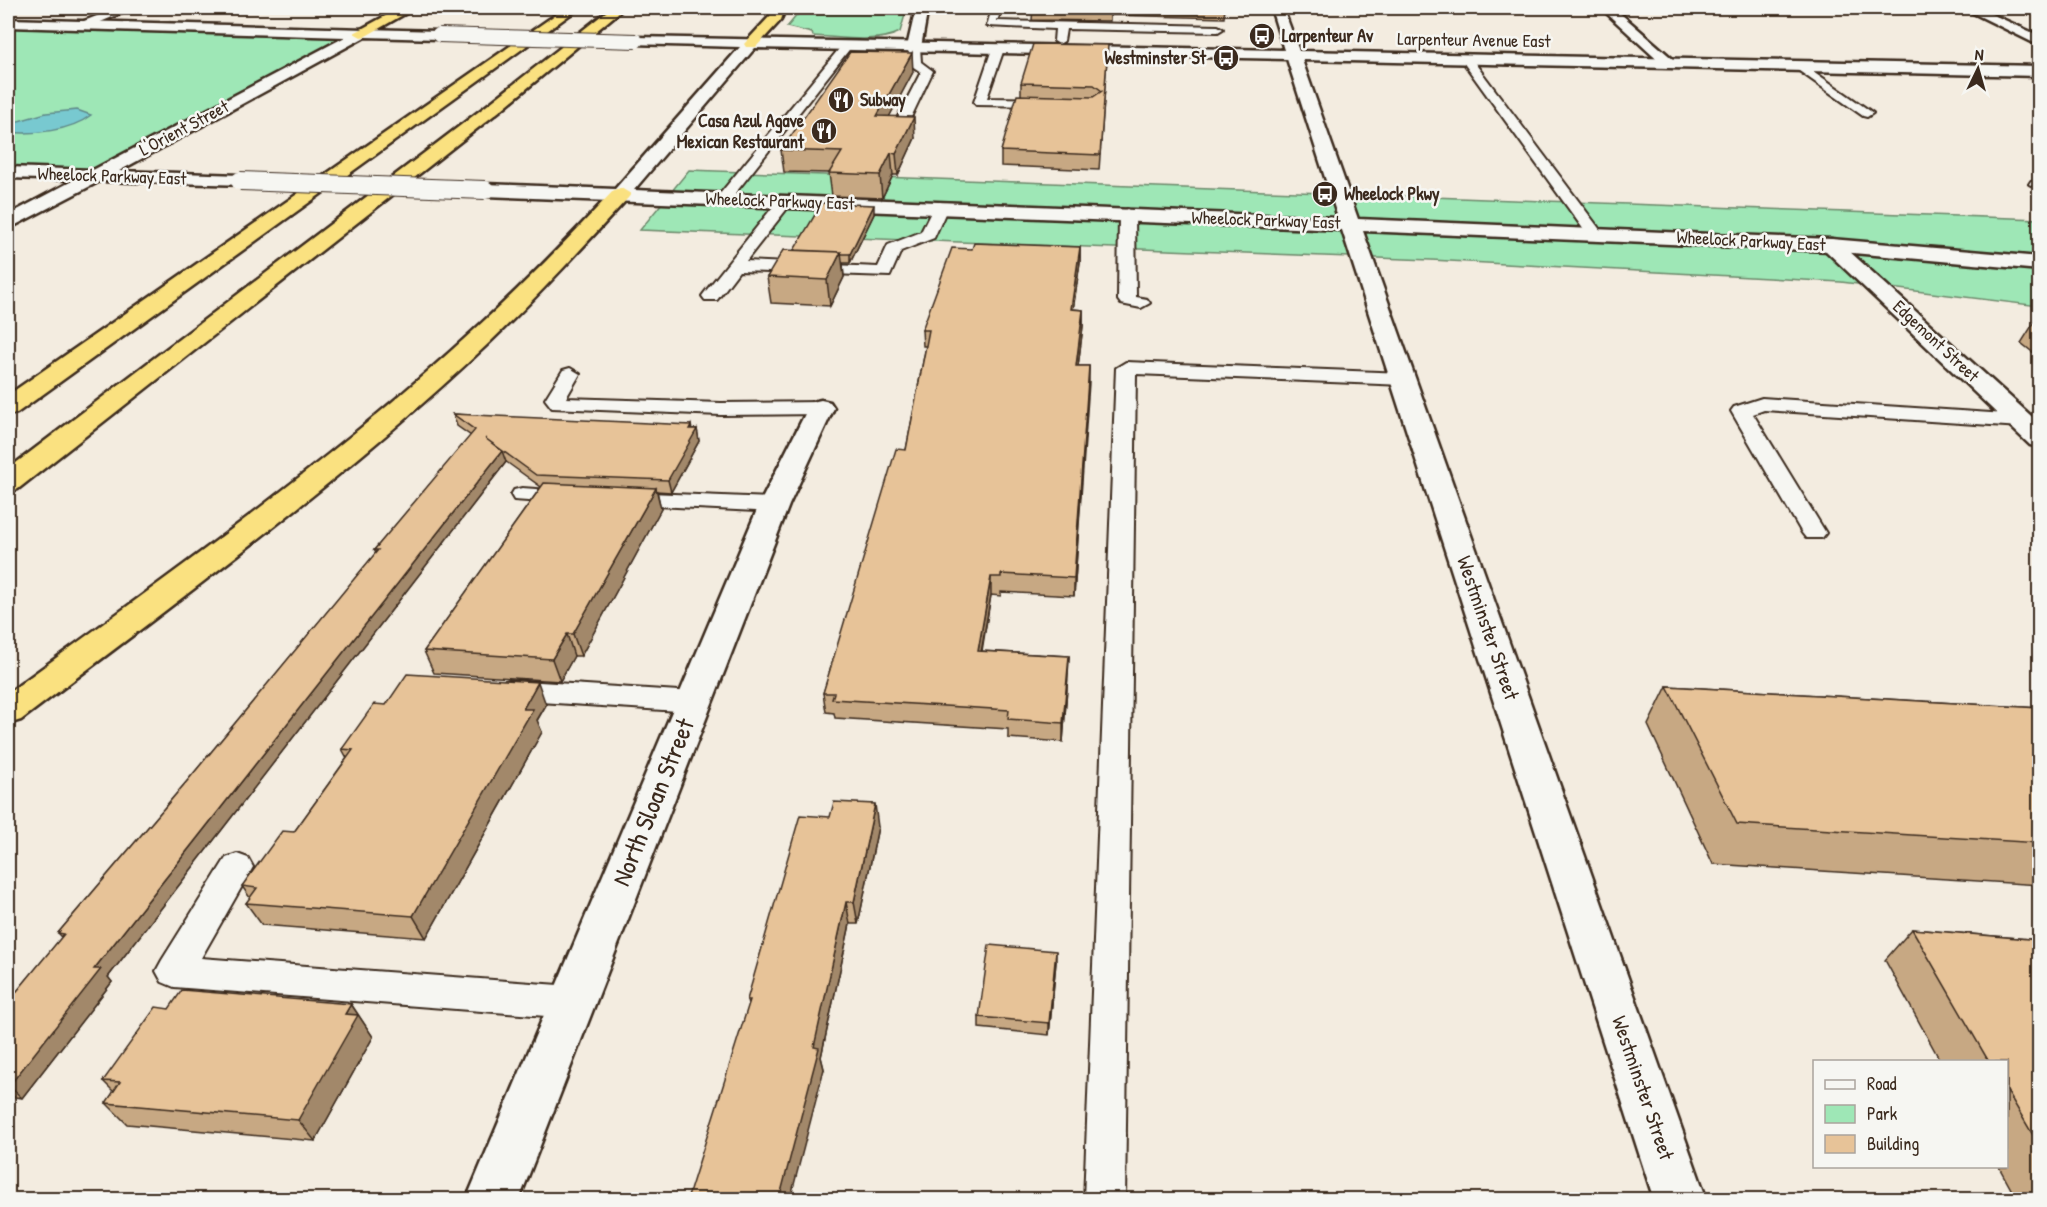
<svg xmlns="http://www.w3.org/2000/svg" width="2047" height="1207" viewBox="0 0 2047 1207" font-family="'Patrick Hand',sans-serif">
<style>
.green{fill:#9ee7b6;stroke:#6c886a;stroke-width:1.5}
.water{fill:#78c9d0;stroke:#608989;stroke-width:1.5}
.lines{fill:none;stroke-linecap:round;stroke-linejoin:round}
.lane-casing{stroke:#3b2a1e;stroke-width:4}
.street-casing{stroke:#3b2a1e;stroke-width:5}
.secondary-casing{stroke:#3b2a1e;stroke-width:5}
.highway-casing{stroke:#3b2a1e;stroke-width:5}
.lane{fill:#f6f6f2;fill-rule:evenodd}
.street{fill:#f6f6f2;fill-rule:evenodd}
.secondary{fill:#f6f6f2;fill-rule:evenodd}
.highway{fill:#fae180;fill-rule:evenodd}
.secondary-bridge-far1-casing{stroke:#3b2a1e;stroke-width:16;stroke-linecap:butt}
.secondary-bridge-casing{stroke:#3b2a1e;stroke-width:20;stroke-linecap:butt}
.secondary-bridge-far1{stroke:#f6f6f2;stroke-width:14}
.secondary-bridge{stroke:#f6f6f2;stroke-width:18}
.wall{fill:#c7a883;stroke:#3b2a1e;stroke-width:1.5}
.shaded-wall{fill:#a2886a;stroke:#3b2a1e;stroke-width:1.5}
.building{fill:#e7c398;stroke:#3b2a1e;stroke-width:1.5}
.labels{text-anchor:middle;stroke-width:5;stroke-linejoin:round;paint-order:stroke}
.far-poi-label{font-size:18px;font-weight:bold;fill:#3b2a1e;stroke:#f6f6f2;text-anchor:start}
.far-street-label{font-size:18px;fill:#3b2a1e;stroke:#f6f6f2}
.street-label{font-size:21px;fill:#3b2a1e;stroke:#f6f6f2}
.near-street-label{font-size:26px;fill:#3b2a1e;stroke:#f6f6f2}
</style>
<rect width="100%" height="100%" fill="#f3ece0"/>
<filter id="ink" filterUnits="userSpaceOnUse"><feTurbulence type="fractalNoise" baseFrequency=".0167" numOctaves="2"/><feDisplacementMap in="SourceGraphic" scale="12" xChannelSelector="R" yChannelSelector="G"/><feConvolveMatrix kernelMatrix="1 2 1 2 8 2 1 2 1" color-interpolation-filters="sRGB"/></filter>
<g filter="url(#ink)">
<!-- green -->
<path class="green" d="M 803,8 L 907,8 L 900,32 C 876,44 840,37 813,36 L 812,33 L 787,27 Z
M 8,23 L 361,33 L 95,176 L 8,172 Z
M 689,170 L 2039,219 L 2039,306 L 1841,282 L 1431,260 L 640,230 Z"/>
<!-- water -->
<path class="water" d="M 77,110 L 91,115 C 71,131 32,135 8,132 L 8,124 L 46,113 Z"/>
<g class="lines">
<!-- lane casing -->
<g class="lane-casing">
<path id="lane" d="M 992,8 L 1002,8 L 997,21 L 1218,26 L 1223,29 L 1218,32 L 1066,29 L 1064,41 L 1059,44 L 1054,41 L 1055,29 L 987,26 Z
M 843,44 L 852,46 L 729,201 L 719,201 L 717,198 L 719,195 Z
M 914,44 L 920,47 L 921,62 L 933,71 L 905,130 L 898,134 L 891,130 L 921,72 L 909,64 L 908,47 Z
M 998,46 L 1004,49 L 987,98 L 1050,99 L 1056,103 L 1054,106 L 976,105 L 974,102 L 992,49 Z
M 1463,58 L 1471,58 L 1601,231 L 1603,234 L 1601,237 L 1589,237 L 1463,62 Z
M 1795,64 L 1803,64 L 1873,113 L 1867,117 L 1863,116 L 1795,68 Z
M 2040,180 L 2040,190 L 2029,184 L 2031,181 Z
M 785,196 L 793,201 L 746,261 L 878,267 L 888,245 L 921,232 L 935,204 L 940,202 L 948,207 L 934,238 L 901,251 L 890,276 L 739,271 L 717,300 L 705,300 L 702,296 L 705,292 L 780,198 Z
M 1127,209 L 1135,214 L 1136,297 L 1147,299 L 1150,303 L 1141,308 L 1121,304 L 1118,300 L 1119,214 Z
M 1126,362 L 1404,373 L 1414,379 L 1404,385 L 1136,374 L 1125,1200 L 1084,1200 L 1116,368 Z
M 570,368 L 580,374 L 566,398 L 721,403 L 821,402 L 828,404 L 831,408 L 828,412 L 821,414 L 721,415 L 552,408 L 545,399 L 563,370 Z
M 1762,398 L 2021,415 L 2028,417 L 2031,421 L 2028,425 L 2021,427 L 1764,410 L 1753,414 L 1826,533 L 1822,538 L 1806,538 L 1802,533 L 1731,411 L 1734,407 Z
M 522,488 L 578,492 L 581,497 L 578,502 L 570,504 L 514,500 L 511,495 L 514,490 Z
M 625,492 L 774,498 L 782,500 L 785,505 L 782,510 L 774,512 L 617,504 L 614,499 L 617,494 Z
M 509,680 L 694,692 L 704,695 L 708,702 L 704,709 L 694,712 L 509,700 L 499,697 L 495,690 L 499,683 Z
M 237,854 L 248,858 L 253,867 L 201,958 L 572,986 L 585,991 L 590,1002 L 585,1013 L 572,1018 L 174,987 L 162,982 L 156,971 L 162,960 L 226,858 Z"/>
</g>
<!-- street casing -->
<g class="street-casing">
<path id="street" d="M 117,8 L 134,8 L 86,28 L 76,28 L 74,25 Z
M 916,8 L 928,8 L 921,47 L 914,51 L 907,47 Z
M 1601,8 L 1614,8 L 1675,61 L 1677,64 L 1675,67 L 1665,67 Z
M 1963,8 L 1978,8 L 2040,36 L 2040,46 Z
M 1831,239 L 1838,241 L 2040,424 L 2040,447 L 2030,445 L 1824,249 L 1821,245 L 1824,241 Z
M 821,400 L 830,402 L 834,408 L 789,505 L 519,1200 L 466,1200 L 759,505 L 808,408 L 812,402 Z"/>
</g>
<!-- secondary casing -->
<g class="secondary-casing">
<path id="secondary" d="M 1271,8 L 1283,8 L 1299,51 L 2040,66 L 2040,76 L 1302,60 L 1358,219 L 1831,239 L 2040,257 L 2040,270 L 1831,251 L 1363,231 L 1707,1200 L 1654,1200 L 1342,230 L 485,196 L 475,190 L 485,184 L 615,189 L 740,47 L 631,44 L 631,38 L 636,37 L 1284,50 ZM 755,48 L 1287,59 L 1338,218 L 634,190 Z
M 8,19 L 439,31 L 446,35 L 439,39 L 365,37 L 119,171 L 240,175 L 247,177 L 249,181 L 247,185 L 100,181 L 8,229 L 8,215 L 74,180 L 8,178 L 8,167 L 93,170 L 345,37 L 8,27 Z"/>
</g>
<!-- highway casing -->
<g class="highway-casing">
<path id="highway" d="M 400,8 L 415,8 L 366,36 L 361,37 L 354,33 Z
M 565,8 L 579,8 L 17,413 L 8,415 L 8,395 Z
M 611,8 L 624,8 L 502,109 L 18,489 L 8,492 L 8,469 L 490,103 Z
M 773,8 L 785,8 L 781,20 L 756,47 L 746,47 L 744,44 L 770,16 Z
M 621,188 L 631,194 L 628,198 C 583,247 538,296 490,342 C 344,480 180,599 21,720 L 8,724 L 8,693 C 166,578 328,464 473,331 C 523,286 569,238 614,190 Z"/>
</g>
<!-- lane -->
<use href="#lane" class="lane"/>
<!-- street -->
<use href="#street" class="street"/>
<!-- secondary -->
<use href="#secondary" class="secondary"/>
<!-- highway -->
<use href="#highway" class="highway"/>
<!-- secondary-bridge-far1 casing -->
<g class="secondary-bridge-far1-casing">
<path id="secondary-bridge-far1" d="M 439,35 L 636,41"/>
</g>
<!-- secondary-bridge casing -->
<g class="secondary-bridge-casing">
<path id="secondary-bridge" d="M 240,181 L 485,190"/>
</g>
<!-- secondary-bridge-far1 -->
<use href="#secondary-bridge-far1" class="secondary-bridge-far1"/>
<!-- secondary-bridge -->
<use href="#secondary-bridge" class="secondary-bridge"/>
</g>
<!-- wall -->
<path class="wall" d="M 1033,8 L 1225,8 L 1224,18 L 1110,15 L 1110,21 L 1032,20 Z
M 1107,58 L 1099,170 L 1001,166 L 1001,151 L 1021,95 L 1021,83 Z
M 913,72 L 889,116 L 915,138 L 898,175 L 893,175 L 882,198 L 832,196 L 829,173 L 784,172 L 781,150 Z
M 874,214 L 850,263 L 843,263 L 844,277 L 830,306 L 771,303 L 767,277 L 794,250 Z
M 1080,247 L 1080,262 L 1073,309 L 1083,310 L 1083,326 L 1078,366 L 1089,366 L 1074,596 L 1001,592 L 1001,596 L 991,595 L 982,651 L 1069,656 L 1068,675 L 1063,742 L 1008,738 L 1008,729 L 835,718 L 834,713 L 826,712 L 823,693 L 906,450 L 926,346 L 923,346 L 922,330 L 972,249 Z
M 2040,313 L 2040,358 L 2021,343 Z
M 453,414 L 697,429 L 699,441 L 671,492 L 657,491 L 661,509 L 581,656 L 574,656 L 560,681 L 434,673 L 424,651 L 541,487 L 505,461 L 506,462 L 108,977 L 112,982 L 22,1098 L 8,1096 L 8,1002 L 62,937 L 58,933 L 188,780 L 376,553 L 374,550 L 471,436 L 457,426 Z
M 1667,686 L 2040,708 L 2040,885 L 1713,864 L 1648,725 Z
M 386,705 L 546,705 L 537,721 L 542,732 L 426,938 L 262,925 L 246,903 L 250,898 L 242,886 L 294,832 L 347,758 L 342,749 Z
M 830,817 L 878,827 L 858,924 L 850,924 L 821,1057 L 824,1069 L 748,1004 L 747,1000 Z
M 1912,929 L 2040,940 L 2040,1200 L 2017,1200 L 1999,1167 L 2007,1167 L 2007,1062 L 1941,1062 L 1885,960 Z
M 1056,962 L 1049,1035 L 979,1028 L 979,1017 Z
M 351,1004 L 373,1037 L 315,1141 L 127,1124 L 106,1103 L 114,1092 L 103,1081 L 169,1009 Z"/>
<!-- shaded-wall -->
<path class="shaded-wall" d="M 912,53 L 913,72 L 879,136 L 877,116 Z
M 914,117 L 915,138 L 898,175 L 896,154 Z
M 891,153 L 893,175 L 882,198 L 880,175 Z
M 874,205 L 874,214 L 850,263 L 850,254 Z
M 1080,247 L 1080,262 L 1071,325 L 1071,309 Z
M 841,252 L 844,277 L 830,306 L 827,280 Z
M 1083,310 L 1083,326 L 1076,383 L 1076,366 Z
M 1089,366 L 1089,383 L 1074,596 L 1074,578 Z
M 691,425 L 693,435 L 697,429 L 699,441 L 671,492 L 668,480 Z
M 502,451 L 506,462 L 108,977 L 112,982 L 22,1098 L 9,1086 L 94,969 Z
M 656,488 L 661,509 L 581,656 L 573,634 Z
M 991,577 L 991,595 L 978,670 L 978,651 Z
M 567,634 L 574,656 L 560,681 L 552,659 Z
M 1069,656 L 1068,675 L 1063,742 L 1063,723 Z
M 538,682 L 546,705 L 537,720 L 542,732 L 426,938 L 413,916 L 523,709 Z
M 875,804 L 878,827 L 858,924 L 854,902 Z
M 846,902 L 850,924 L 821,1057 L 824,1069 L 790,1200 L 779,1200 Z
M 1056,951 L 1056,962 L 1049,1035 L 1049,1023 Z
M 351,1004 L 373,1037 L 315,1141 L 298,1120 L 345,1014 Z"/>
<!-- building -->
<path class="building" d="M 1033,44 L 1108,45 L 1100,155 L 1001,151 L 1017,95 L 1093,97 L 1102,91 L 1094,85 L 1021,83 Z
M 850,52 L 912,53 L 877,116 L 914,117 L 896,154 L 891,153 L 880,175 L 829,173 L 842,152 L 781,150 Z
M 822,203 L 874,205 L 850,254 L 842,254 L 841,252 L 794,250 Z
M 974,243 L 1080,247 L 1071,309 L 1083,310 L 1076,366 L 1089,366 L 1074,578 L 1001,574 L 1001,577 L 991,577 L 978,651 L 1069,656 L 1063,723 L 1008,719 L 1009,710 L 832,699 L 834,693 L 823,693 L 896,449 L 906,450 L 929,330 L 922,330 L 952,248 L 972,249 Z
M 783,250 L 841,252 L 827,280 L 767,277 Z
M 453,414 L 691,425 L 689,429 L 697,429 L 668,480 L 536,475 L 485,438 L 502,451 L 94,969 L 101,969 L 9,1086 L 8,1085 L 8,1002 L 64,934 L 58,933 L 188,780 L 378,550 L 374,550 L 475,430 Z
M 544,483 L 656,488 L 573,634 L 567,634 L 552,659 L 424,651 Z
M 407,674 L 538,682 L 523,709 L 533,709 L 413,916 L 246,903 L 257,888 L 242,886 L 282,831 L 294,832 L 353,750 L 342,749 L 374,704 L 386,705 Z
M 1667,686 L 2040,708 L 2040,843 L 1737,824 Z
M 834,802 L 875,804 L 854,902 L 846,902 L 814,1047 L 819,1048 L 779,1200 L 687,1200 L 750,1000 L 747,1000 L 800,815 L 830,817 Z
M 1912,929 L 2040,940 L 2040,1147 L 2007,1091 L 2007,1062 L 1989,1062 Z
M 989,945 L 1056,951 L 1049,1023 L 979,1017 Z
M 182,990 L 351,1004 L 345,1014 L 358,1015 L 298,1120 L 106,1103 L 120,1082 L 103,1081 L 156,1007 L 169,1009 Z
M 901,1196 L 929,1200 L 901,1200 Z"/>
</g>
<!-- icons -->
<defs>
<g id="bus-disc" transform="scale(1.35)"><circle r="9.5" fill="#3b2a1e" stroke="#f6f6f2"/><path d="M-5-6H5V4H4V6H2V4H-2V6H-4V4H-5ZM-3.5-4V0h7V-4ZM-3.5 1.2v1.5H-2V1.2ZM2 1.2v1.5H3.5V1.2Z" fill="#fff"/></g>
<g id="restaurant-disc" transform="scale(1.35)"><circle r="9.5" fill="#3b2a1e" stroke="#f6f6f2"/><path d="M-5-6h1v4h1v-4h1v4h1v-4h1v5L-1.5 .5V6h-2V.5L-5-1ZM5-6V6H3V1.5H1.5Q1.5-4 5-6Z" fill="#fff"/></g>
</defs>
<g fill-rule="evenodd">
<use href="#bus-disc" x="1262" y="36"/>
<use href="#bus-disc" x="1226" y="58"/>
<use href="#restaurant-disc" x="841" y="100"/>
<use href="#restaurant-disc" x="824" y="131"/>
<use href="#bus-disc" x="1325" y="194"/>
</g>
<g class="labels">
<!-- far-poi labels -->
<g class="far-poi-label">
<text x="1282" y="42">Larpenteur Av</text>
<text x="1206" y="64" text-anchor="end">Westminster St</text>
<text x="860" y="106">Subway</text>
<text x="804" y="127" text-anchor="end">Casa Azul Agave<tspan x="804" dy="21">Mexican Restaurant</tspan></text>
<text x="1344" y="200">Wheelock Pkwy</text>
</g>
<!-- far-street labels -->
<g class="far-street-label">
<text transform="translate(1474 40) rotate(1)" y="6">Larpenteur Avenue East</text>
<text transform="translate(184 128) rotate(-28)" y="6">L'Orient Street</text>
<text transform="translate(112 176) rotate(2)" y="6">Wheelock Parkway East</text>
<text transform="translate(780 201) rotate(2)" y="6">Wheelock Parkway East</text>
<text transform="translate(1266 220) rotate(2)" y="6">Wheelock Parkway East</text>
<text transform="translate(1751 241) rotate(3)" y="6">Wheelock Parkway East</text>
<text transform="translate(1936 341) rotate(43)" y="6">Edgemont Street</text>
</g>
<!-- street labels -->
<g class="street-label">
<text transform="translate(1488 628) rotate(71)" y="7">Westminster Street</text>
<text transform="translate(1643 1088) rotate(71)" y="7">Westminster Street</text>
</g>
<!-- near-street labels -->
<g class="near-street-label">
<text transform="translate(653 802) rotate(-68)" y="9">North Sloan Street</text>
</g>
</g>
<!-- margin -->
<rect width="2047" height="1207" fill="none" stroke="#f6f6f2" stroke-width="30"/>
<rect x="15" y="15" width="2017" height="1177" fill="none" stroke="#3b2a1e" stroke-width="2" filter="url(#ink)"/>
<!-- legend -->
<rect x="1813" y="1060" width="195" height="108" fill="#f6f6f2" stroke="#aba49d" stroke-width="1.5"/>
<rect x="1825" y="1080" width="30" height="9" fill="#f6f6f2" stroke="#aba49d" stroke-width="1.5"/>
<text x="1867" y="1090" font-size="18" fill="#3b2a1e">Road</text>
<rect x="1825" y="1105" width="30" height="18" fill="#9ee7b6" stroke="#aba49d" stroke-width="1.5"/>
<text x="1867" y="1120" font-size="18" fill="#3b2a1e">Park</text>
<rect x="1825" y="1135" width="30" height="18" fill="#e7c398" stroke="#aba49d" stroke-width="1.5"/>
<text x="1867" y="1150" font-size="18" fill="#3b2a1e">Building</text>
<!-- north arrow -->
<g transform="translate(1978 69) rotate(5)" stroke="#f6f6f2" stroke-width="4.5" paint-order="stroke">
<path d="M0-4.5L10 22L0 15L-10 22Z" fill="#3b2a1e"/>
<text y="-9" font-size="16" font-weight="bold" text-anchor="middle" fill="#3b2a1e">N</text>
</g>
</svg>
